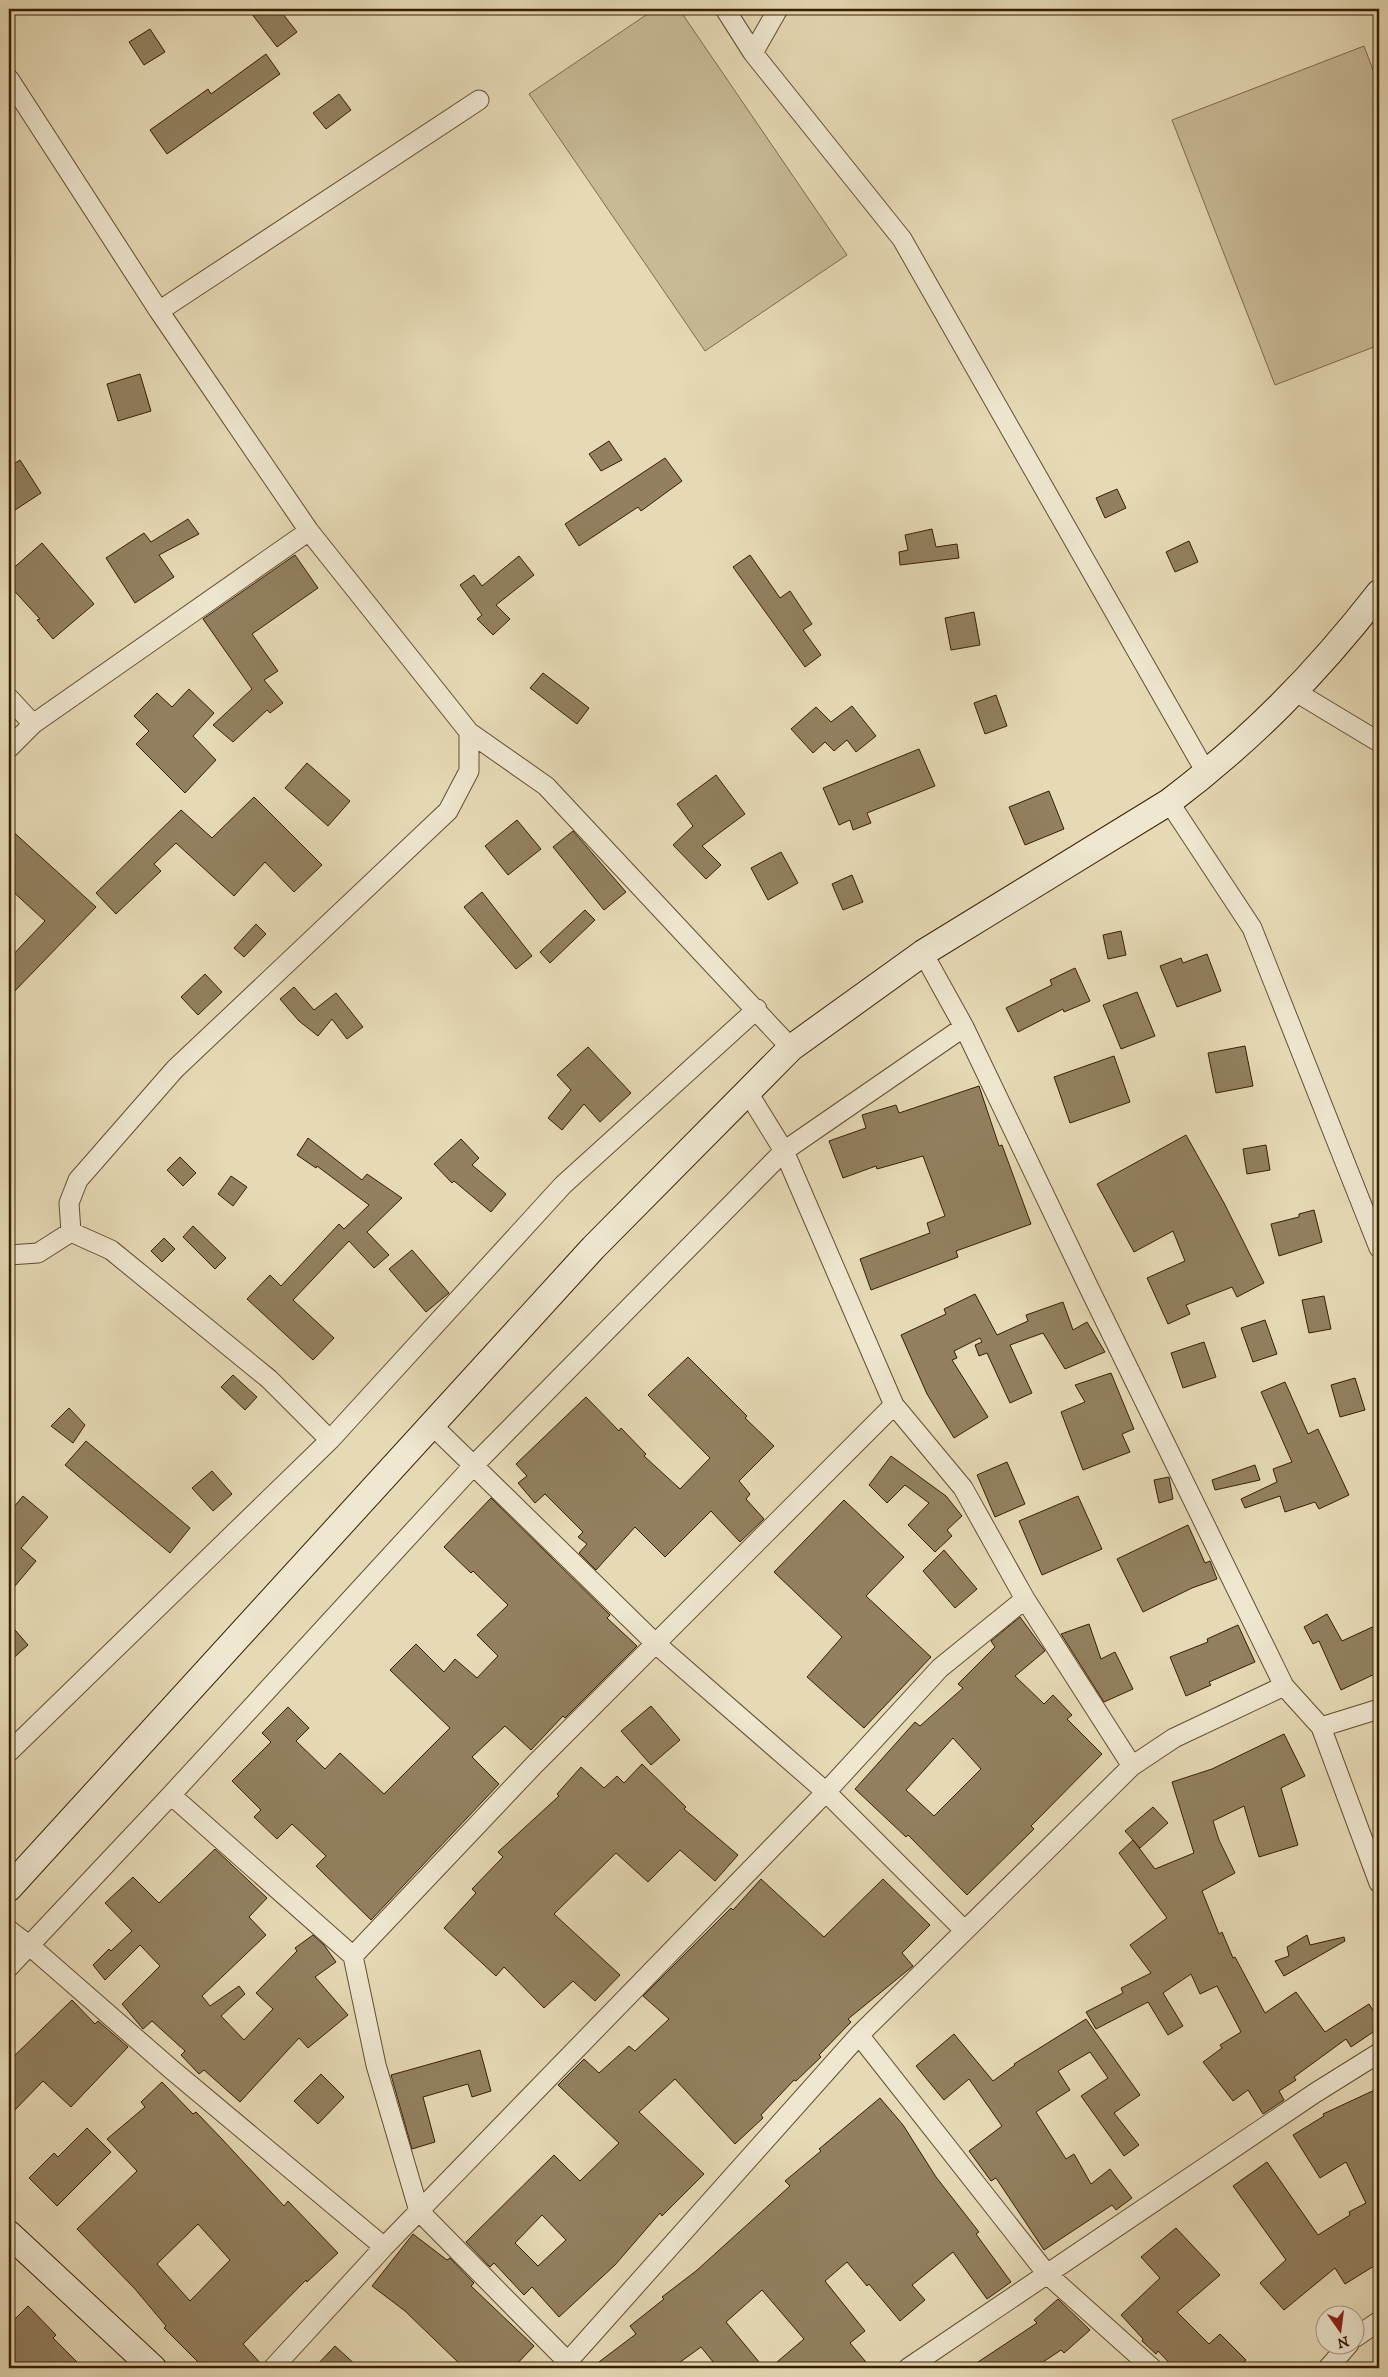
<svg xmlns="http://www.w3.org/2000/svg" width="1388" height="2377" viewBox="0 0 1388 2377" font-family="'IM FELL DW Pica',serif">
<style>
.green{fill:#c8ba97;stroke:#806c4c}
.building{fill:#928060;stroke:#371f02;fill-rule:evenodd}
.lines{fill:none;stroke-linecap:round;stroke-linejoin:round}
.street-casing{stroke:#634e2f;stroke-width:21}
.secondary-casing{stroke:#371f02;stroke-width:28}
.street{stroke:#efe7d0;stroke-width:19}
.secondary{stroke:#efe7d0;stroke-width:26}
</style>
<rect width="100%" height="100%" fill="#e6dab6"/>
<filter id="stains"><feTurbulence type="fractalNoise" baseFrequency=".004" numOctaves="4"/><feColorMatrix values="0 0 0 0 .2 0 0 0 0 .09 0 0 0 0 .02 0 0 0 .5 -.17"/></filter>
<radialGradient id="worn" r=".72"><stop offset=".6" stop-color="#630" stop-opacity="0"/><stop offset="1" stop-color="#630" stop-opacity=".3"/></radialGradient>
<!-- green -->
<path class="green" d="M 655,9 L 679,9 L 847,255 L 705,351 L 529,94 Z
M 1364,46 L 1379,86 L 1379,345 L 1275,385 L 1172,120 Z"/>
<!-- building -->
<path class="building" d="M 248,9 L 279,9 L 297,32 L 277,47 Z
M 150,29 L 165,52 L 144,65 L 129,42 Z
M 266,54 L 280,74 L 167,154 L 150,130 L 208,89 L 211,94 Z
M 339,94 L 351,110 L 326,129 L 313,113 Z
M 140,374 L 151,411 L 118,421 L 107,384 Z
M 609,441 L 622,460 L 601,471 L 589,454 Z
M 665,458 L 682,481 L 641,511 L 638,507 L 579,546 L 565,524 Z
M 20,460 L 41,493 L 9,514 L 9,467 Z
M 1117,489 L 1126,508 L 1105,518 L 1096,498 Z
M 188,519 L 199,534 L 159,555 L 174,577 L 135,603 L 106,558 L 144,533 L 151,542 Z
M 932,529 L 936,547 L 957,544 L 959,558 L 900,565 L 899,552 L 908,550 L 905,535 Z
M 1189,541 L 1198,562 L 1175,572 L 1166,552 Z
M 42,543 L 94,604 L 53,639 L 37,620 L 40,619 L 9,585 L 9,572 Z
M 295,555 L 318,588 L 252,634 L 278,671 L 264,680 L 283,703 L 270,713 L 267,710 L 233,742 L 213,725 L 252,689 L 203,619 Z
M 750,555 L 780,598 L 790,591 L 812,624 L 803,630 L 821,655 L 805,667 L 733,567 Z
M 519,556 L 534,575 L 496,605 L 510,619 L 493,635 L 477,619 L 482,615 L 460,585 L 474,575 L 482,586 Z
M 974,612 L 980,645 L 951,650 L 945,618 Z
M 543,673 L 589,708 L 577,724 L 530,688 Z
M 189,689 L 214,713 L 193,736 L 216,760 L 185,793 L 136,744 L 149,731 L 134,716 L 157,693 L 172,707 Z
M 996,695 L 1007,726 L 985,734 L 974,703 Z
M 852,706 L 876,736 L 856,752 L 847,740 L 834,751 L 825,742 L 813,753 L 791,729 L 816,707 L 831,722 Z
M 919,749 L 935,786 L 867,813 L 871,823 L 853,830 L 850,820 L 839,825 L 823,788 Z
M 307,763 L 350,801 L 328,826 L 285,788 Z
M 716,775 L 745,814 L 702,846 L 721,865 L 706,879 L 673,845 L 693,826 L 677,804 Z
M 1049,791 L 1064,829 L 1025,845 L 1009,807 Z
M 254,797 L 322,865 L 294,892 L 265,862 L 234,896 L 176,843 L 154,864 L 161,871 L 116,914 L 96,893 L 181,810 L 212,838 Z
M 517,820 L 541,849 L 508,875 L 485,846 Z
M 9,828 L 96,907 L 9,997 L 9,959 L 45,921 L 9,888 Z
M 573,831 L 626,892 L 604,910 L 553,847 Z
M 781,852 L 798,883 L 768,900 L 751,868 Z
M 852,875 L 863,902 L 843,910 L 832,884 Z
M 482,892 L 532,956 L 516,969 L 464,907 Z
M 585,910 L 595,920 L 550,963 L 540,952 Z
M 256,924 L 266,934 L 244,957 L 234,948 Z
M 1121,931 L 1126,955 L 1108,959 L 1103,935 Z
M 1207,954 L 1221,991 L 1177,1007 L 1160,966 L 1181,958 L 1183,963 Z
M 1075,968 L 1090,1001 L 1064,1012 L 1063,1009 L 1018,1032 L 1006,1008 L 1052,985 L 1050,980 Z
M 205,974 L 222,992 L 198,1015 L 181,997 Z
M 294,987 L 314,1010 L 336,993 L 363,1027 L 347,1039 L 332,1019 L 318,1036 L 299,1021 L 280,999 Z
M 1137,992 L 1155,1036 L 1121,1049 L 1103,1005 Z
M 1245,1046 L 1253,1086 L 1216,1093 L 1208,1053 Z
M 588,1047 L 631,1093 L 600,1122 L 584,1104 L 562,1130 L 548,1118 L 571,1090 L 557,1075 Z
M 1114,1056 L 1130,1102 L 1070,1123 L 1054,1077 Z
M 979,1086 L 999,1146 L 1002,1145 L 1031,1224 L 956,1251 L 958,1257 L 871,1290 L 860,1259 L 930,1233 L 927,1223 L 945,1216 L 923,1156 L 877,1169 L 876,1166 L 843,1178 L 829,1141 L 866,1128 L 862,1115 L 896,1105 L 899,1113 Z
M 1186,1135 L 1224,1203 L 1264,1283 L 1237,1297 L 1232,1287 L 1186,1305 L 1190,1314 L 1168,1324 L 1147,1278 L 1185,1261 L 1173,1231 L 1134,1252 L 1097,1184 Z
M 308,1138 L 362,1180 L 367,1174 L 402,1198 L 367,1232 L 389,1255 L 374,1268 L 349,1241 L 293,1300 L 334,1338 L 313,1360 L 247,1299 L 270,1275 L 281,1286 L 339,1224 L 344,1229 L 369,1205 L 317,1166 L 316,1168 L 297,1155 Z
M 461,1139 L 479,1158 L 472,1165 L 506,1194 L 491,1212 L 454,1181 L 452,1183 L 434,1164 Z
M 1266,1145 L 1270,1170 L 1247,1174 L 1243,1149 Z
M 180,1157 L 196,1173 L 183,1186 L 167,1170 Z
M 231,1176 L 247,1187 L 233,1206 L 218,1194 Z
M 1314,1210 L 1322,1242 L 1279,1256 L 1271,1224 L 1299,1217 L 1299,1214 Z
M 193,1226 L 226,1258 L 215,1269 L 183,1237 Z
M 164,1238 L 175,1249 L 162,1262 L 151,1251 Z
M 412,1250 L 449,1293 L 426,1312 L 389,1269 Z
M 975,1294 L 997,1335 L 1028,1321 L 1026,1315 L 1063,1302 L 1073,1330 L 1087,1322 L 1105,1352 L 1065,1369 L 1043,1333 L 1010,1345 L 1032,1393 L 1010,1403 L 987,1353 L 979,1356 L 975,1345 L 982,1342 L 980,1338 L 954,1351 L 957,1358 L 952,1360 L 988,1417 L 954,1438 L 927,1394 L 901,1335 L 946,1314 L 944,1309 Z
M 1324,1296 L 1331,1329 L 1309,1333 L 1302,1300 Z
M 1265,1320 L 1277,1354 L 1253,1362 L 1241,1328 Z
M 1204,1342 L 1216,1377 L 1183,1388 L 1171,1353 Z
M 688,1357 L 747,1416 L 745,1418 L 774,1446 L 739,1481 L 750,1494 L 746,1499 L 764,1519 L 740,1542 L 711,1511 L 665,1557 L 635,1527 L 596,1570 L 579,1553 L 587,1544 L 578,1537 L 583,1532 L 545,1494 L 535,1503 L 518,1483 L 527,1476 L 516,1464 L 586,1397 L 619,1431 L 621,1428 L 646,1454 L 644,1456 L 680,1489 L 710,1458 L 648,1395 Z
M 1111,1373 L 1134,1429 L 1122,1434 L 1130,1452 L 1083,1470 L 1061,1412 L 1085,1402 L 1075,1385 Z
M 233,1375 L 257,1397 L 245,1410 L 221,1387 Z
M 1355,1378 L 1365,1410 L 1340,1417 L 1331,1385 Z
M 1285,1382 L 1308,1434 L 1318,1429 L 1349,1495 L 1319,1509 L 1315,1502 L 1285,1512 L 1280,1496 L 1245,1508 L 1241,1499 L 1277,1482 L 1273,1469 L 1292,1462 L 1261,1392 Z
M 69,1408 L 85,1425 L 73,1443 L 51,1426 Z
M 86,1441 L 190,1528 L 170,1553 L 65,1465 Z
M 891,1456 L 946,1496 L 962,1516 L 947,1530 L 952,1536 L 935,1552 L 908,1525 L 929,1503 L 905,1485 L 887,1503 L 869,1485 Z
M 1007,1462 L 1025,1504 L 995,1517 L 977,1475 Z
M 1255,1465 L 1260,1480 L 1215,1490 L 1212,1480 Z
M 212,1471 L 232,1494 L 213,1511 L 192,1488 Z
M 1169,1477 L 1173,1499 L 1159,1503 L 1154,1480 Z
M 23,1496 L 48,1517 L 21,1548 L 36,1561 L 9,1593 L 9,1513 Z
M 1078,1496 L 1102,1549 L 1042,1575 L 1019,1521 Z
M 491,1498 L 610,1615 L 607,1618 L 637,1646 L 565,1718 L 563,1716 L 531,1750 L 505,1726 L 472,1757 L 499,1784 L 371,1920 L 316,1866 L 326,1856 L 292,1824 L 277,1839 L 254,1817 L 261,1810 L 232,1781 L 271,1742 L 262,1733 L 288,1707 L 309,1728 L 296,1741 L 325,1769 L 340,1753 L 384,1794 L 450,1728 L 390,1670 L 416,1644 L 444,1672 L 455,1659 L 477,1678 L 498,1656 L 477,1635 L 508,1605 L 473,1571 L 471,1573 L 444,1547 Z
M 844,1500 L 904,1557 L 866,1596 L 931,1657 L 864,1728 L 807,1677 L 842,1637 L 774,1572 Z
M 1188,1525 L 1205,1563 L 1210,1561 L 1217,1579 L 1192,1588 L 1143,1612 L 1117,1559 Z
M 944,1550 L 977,1589 L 955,1608 L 923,1571 Z
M 1327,1614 L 1342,1641 L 1379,1624 L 1379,1672 L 1341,1690 L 1319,1641 L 1313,1644 L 1304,1627 Z
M 1020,1617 L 1045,1651 L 1015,1676 L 1044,1704 L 1053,1695 L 1072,1715 L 1067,1719 L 1102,1754 L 1031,1826 L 1034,1829 L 967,1895 L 908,1835 L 906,1837 L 855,1789 L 915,1722 L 920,1726 L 963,1688 L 958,1684 L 995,1647 L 991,1641 ZM 953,1738 L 981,1769 L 934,1816 L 906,1790 Z
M 9,1623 L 28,1645 L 9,1662 Z
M 1089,1624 L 1101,1659 L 1115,1652 L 1133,1689 L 1104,1702 L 1061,1634 Z
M 1238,1625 L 1255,1662 L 1209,1682 L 1211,1685 L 1186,1696 L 1170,1657 L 1208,1642 L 1207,1639 Z
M 651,1706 L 680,1740 L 651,1765 L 621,1731 Z
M 1284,1734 L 1305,1776 L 1281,1788 L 1298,1845 L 1259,1857 L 1244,1806 L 1213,1821 L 1219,1840 L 1235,1873 L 1202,1891 L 1219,1934 L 1222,1932 L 1233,1958 L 1235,1957 L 1265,2013 L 1296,1992 L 1325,2032 L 1369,2004 L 1379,2020 L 1379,2028 L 1351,2047 L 1346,2039 L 1294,2077 L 1296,2080 L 1279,2091 L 1284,2100 L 1263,2114 L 1248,2090 L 1233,2101 L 1203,2062 L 1222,2048 L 1220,2045 L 1241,2032 L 1217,1986 L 1200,1994 L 1191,1974 L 1163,1993 L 1183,2026 L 1168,2035 L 1148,2002 L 1096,2029 L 1086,2012 L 1123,1993 L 1121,1988 L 1151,1973 L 1130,1945 L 1167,1918 L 1119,1853 L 1133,1840 L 1155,1869 L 1194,1853 L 1172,1782 L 1212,1769 Z
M 642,1764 L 686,1807 L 684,1809 L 738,1855 L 715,1881 L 680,1850 L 648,1882 L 616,1853 L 554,1914 L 620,1975 L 595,2001 L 573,1981 L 544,2008 L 504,1967 L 496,1976 L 444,1928 L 476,1893 L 472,1889 L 503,1857 L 498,1852 L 559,1796 L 557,1794 L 581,1767 L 604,1788 L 617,1776 L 624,1783 Z
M 1153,1807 L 1168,1823 L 1140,1848 L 1125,1831 Z
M 215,1849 L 267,1898 L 249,1917 L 266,1935 L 202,1996 L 210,2006 L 239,1986 L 245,1994 L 221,2016 L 244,2040 L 273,2009 L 256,1993 L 297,1951 L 295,1948 L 313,1935 L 324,1945 L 336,1962 L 315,1977 L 348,2015 L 308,2048 L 299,2038 L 240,2102 L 204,2070 L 199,2074 L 181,2055 L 185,2051 L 152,2021 L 143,2029 L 122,2004 L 160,1966 L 140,1945 L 105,1980 L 93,1965 L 109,1949 L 111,1951 L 132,1931 L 105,1903 L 133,1877 L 159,1903 Z
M 761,1879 L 824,1937 L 883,1879 L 930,1925 L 902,1953 L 913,1966 L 848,2019 L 851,2022 L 819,2055 L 821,2057 L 796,2081 L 794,2080 L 761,2115 L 763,2118 L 735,2144 L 675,2079 L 639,2112 L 704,2174 L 662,2216 L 660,2213 L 615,2265 L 559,2317 L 532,2287 L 524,2295 L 494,2263 L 490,2267 L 466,2242 L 554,2155 L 580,2181 L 619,2143 L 558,2085 L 584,2059 L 599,2073 L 629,2046 L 635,2051 L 669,2019 L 643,1996 L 731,1908 L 733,1910 ZM 542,2215 L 566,2240 L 538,2266 L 515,2243 Z
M 1307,1935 L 1310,1945 L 1344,1937 L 1345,1941 L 1284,1976 L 1275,1961 L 1289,1956 L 1287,1947 Z
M 72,2000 L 95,2024 L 98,2021 L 128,2047 L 71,2107 L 43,2081 L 9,2116 L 9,2061 Z
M 1086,2019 L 1140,2095 L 1114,2113 L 1139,2145 L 1124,2156 L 1081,2096 L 1108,2078 L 1090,2052 L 1058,2071 L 1070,2090 L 1036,2112 L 1066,2159 L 1074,2154 L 1091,2184 L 1110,2169 L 1132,2198 L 1116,2210 L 1112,2205 L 1044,2250 L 996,2178 L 991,2181 L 969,2151 L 1002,2126 L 969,2079 L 944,2100 L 916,2066 L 954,2034 L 993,2081 L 1015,2065 L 1014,2064 Z
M 480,2050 L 491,2091 L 472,2097 L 468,2084 L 423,2097 L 435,2142 L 412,2149 L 391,2075 Z
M 321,2074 L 344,2097 L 318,2124 L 294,2101 Z
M 162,2082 L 193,2114 L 196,2112 L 221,2138 L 284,2206 L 288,2201 L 338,2253 L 307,2282 L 306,2280 L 243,2344 L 262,2365 L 262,2368 L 204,2368 L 164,2328 L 166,2326 L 135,2289 L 77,2229 L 137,2171 L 107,2139 L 145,2107 L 141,2102 ZM 198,2224 L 230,2260 L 190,2301 L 157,2264 Z
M 1379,2088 L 1379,2263 L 1345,2284 L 1335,2268 L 1284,2310 L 1260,2283 L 1286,2260 L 1233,2186 L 1267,2162 L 1318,2235 L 1350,2215 L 1349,2212 L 1366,2203 L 1346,2162 L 1320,2178 L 1293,2135 L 1324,2116 L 1323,2114 Z
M 880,2098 L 903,2125 L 936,2177 L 979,2232 L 976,2234 L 1011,2282 L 987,2299 L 953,2252 L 912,2285 L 925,2300 L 900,2321 L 869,2284 L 867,2286 L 847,2262 L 825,2281 L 865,2331 L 850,2343 L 871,2368 L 770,2368 L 804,2339 L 762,2290 L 726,2322 L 764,2368 L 718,2368 L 701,2347 L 672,2368 L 591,2368 L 636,2334 L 630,2326 L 664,2299 L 662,2297 L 696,2271 L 790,2186 L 785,2181 L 821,2151 L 819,2149 Z
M 87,2128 L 111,2152 L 57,2206 L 29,2178 L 54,2153 L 58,2157 Z
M 1176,2228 L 1220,2275 L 1177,2312 L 1209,2344 L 1220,2334 L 1246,2360 L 1237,2368 L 1174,2368 L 1158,2351 L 1156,2354 L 1142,2341 L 1143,2339 L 1121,2315 L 1160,2278 L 1141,2257 Z
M 413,2234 L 447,2260 L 450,2258 L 474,2283 L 471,2286 L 534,2346 L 513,2368 L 464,2368 L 405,2311 L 372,2286 Z
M 1058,2299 L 1090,2330 L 1064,2353 L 1061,2350 L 1034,2368 L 969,2368 L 1037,2323 L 1034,2320 Z
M 28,2306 L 56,2335 L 53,2338 L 83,2368 L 9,2368 L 9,2325 Z
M 335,2346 L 359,2368 L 314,2368 Z"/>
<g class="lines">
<!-- street casing -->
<g class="street-casing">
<path id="street" d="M 725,9 L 753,53
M 778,9 L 753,53 L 902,239 L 1207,774
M 9,79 L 159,311 L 309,531 L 469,732 L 546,786 L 791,1048
M 159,311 L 479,100
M 1296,692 L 1379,742
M 9,698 L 33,724 L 309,531
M 9,748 L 33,724
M 1169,802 L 1252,928 L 1379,1248
M 923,953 L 964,1027 L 1090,1290 L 1284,1686 L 1321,1727 L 1379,1883
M 747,1091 L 784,1151 L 894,1405 L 963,1488 L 1025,1599 L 1132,1766
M 71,1232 L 69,1203 L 78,1180 L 175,1069 L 448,811 L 469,771 L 469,732
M 9,1255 L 38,1253 L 71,1232 L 111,1250 L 269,1379 L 330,1440
M 431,1424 L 655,1643 L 826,1792 L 964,1930
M 1321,1727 L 1379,1709
M 9,1752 L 330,1440 L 563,1185 L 757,1009
M 171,1795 L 353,1956 L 535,1764 L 894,1405
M 9,1930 L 30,1946 L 171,2069 L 384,2247
M 353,1956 L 376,2065 L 419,2211 L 569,2363
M 9,1967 L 171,1795 L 474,1465 L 784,1151 L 964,1027
M 859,2035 L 1047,2274 L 1152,2368
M 1356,2337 L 1379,2321
M 273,2368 L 384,2247 L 826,1792 L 940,1668 L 1025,1599
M 562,2368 L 859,2035 L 1132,1766 L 1174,1738 L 1284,1686
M 908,2368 L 1315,2093 L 1379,2053
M 1328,2368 L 1349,2344"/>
</g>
<!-- secondary casing -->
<g class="secondary-casing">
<path id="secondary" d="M 9,1888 L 593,1248 L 791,1048 L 923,953 L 1169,802 C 1251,740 1316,674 1379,593
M 9,2234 L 153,2368"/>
</g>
<!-- street -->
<use href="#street" class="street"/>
<!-- secondary -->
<use href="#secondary" class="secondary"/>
</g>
<!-- margin -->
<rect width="1388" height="2377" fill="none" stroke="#e6dab6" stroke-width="30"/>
<rect x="10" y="10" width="1368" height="2357" fill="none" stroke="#371f02" stroke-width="2.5"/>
<rect x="15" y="15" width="1358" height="2347" fill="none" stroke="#371f02"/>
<!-- north arrow -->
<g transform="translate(1340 2330) rotate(166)"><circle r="24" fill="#efe7d0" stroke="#a5977e"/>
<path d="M0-4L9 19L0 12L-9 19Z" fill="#8f2418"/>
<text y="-8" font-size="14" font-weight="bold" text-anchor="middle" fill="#371f02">N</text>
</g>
<rect width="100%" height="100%" filter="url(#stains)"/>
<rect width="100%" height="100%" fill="url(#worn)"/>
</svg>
